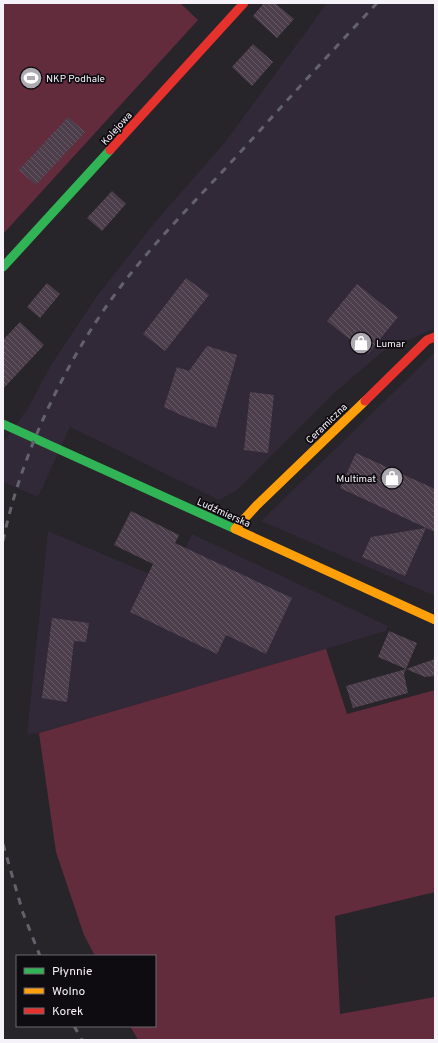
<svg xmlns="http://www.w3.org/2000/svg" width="438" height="1043" viewBox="0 0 438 1043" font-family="Overpass,sans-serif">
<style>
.built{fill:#312838}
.green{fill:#632c3d}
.building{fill:url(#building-back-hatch)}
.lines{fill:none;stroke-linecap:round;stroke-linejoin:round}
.fast{stroke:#30b455;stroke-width:9}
.slow{stroke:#ff9f0a;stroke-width:9}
.jam{stroke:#e5322d;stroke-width:9}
.rail{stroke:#63626c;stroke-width:3;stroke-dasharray:7 7;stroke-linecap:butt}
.labels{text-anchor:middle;stroke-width:3.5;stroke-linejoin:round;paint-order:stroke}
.poi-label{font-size:10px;fill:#f6f2f9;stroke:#0f0c11;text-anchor:start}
.street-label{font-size:10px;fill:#f6f2f9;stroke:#0f0c11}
</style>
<defs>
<pattern id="building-back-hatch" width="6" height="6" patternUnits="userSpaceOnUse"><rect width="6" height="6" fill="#4d3e4b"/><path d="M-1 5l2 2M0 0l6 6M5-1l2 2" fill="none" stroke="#675a66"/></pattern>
</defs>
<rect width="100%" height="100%" fill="#27242a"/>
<!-- built -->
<path class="built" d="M 327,3 L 435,3 L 435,328 L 382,352 L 332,395 L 237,490 L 219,500 L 70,427 L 38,497 L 3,482 L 3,443 L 28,408 L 51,365 L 97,296 L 156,221 L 226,141 Z
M 435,352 L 435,596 L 261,521 Z
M 48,531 L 169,582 L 192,534 L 388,626 L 386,631 L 326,649 L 39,733 L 27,734 Z"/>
<!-- green -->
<path class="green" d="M 3,3 L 180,3 L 198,20 L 3,234 Z
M 326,649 L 347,714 L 435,690 L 435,892 L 335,916 L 340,1014 L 435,997 L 435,1040 L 138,1040 L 130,1026 L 155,1026 L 155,956 L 95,956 L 84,935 L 56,852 L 39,733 Z"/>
<!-- building -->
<path class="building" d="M 264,3 L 275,3 L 294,19 L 277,38 L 253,16 Z
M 253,44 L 273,62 L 252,86 L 232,67 Z
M 68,117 L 85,132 L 36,185 L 19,170 Z
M 112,191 L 126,204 L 102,231 L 87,218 Z
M 186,278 L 209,295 L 165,351 L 143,334 Z
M 47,283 L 60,294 L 40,318 L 27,307 Z
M 357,284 L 398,317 L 368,354 L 327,321 Z
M 20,322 L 44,345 L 3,389 L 3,340 Z
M 207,346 L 237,355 L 216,428 L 183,416 L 164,407 L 177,367 L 189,371 Z
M 250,392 L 274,395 L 268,453 L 244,450 Z
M 356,453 L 435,489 L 435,532 L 340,488 Z
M 131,511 L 179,535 L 175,543 L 292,598 L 266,654 L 226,635 L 217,654 L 130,612 L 153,564 L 114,545 Z
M 426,528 L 405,576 L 362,557 L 371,537 Z
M 52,618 L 89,623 L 86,642 L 74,641 L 67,702 L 42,698 Z
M 389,631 L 417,643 L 406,669 L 435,659 L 435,676 L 425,677 L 378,657 Z
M 406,669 L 404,674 L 408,693 L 353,708 L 346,686 Z"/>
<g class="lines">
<!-- fast -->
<path class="fast" d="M 3,267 L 110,150
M 3,424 L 235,529"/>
<!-- slow -->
<path class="slow" d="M 235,529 L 257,505 L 365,401
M 235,529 L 435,620"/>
<!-- jam -->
<path class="jam" d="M 110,150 L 244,3
M 365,401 L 427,340 L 435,337"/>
<!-- rail -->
<path class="rail" d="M 3,541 C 22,448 73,345 132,272 C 164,232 200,196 235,158 C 282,106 329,54 377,3
M 3,844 L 23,913 L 40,956
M 74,1026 L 82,1040"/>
</g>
<!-- icons -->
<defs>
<g id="stadium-disc" transform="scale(1.15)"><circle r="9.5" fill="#aeaab1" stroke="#0f0c11"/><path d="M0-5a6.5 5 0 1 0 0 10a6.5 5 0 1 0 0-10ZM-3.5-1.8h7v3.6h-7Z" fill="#fff"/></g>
<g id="shop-disc" transform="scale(1.15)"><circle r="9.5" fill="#aeaab1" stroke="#0f0c11"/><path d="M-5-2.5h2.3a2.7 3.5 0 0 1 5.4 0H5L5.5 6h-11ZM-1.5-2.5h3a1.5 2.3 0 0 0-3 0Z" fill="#fff"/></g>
</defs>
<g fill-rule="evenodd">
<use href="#stadium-disc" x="31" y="78"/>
<use href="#shop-disc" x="361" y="343"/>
<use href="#shop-disc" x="392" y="478"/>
</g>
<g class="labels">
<!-- poi labels -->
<g class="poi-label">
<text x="46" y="82">NKP Podhale</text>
<text x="376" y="347">Lumar</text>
<text x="376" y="482" text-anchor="end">Multimat</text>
</g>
<!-- street labels -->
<g class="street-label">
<text transform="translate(116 128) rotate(-48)" y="4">Kolejowa</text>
<text transform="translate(326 423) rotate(-44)" y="4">Ceramiczna</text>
<text transform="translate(224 512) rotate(24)" y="4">Ludźmierska</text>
</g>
</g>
<!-- border -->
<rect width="438" height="1043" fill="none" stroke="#f6f2f9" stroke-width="8"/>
<!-- legend -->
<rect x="16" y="955" width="140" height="72" fill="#0f0c11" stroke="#6b686e"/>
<rect x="24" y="968" width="20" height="6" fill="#30b455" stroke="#6b686e"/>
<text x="52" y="975" font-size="12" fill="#f6f2f9">Płynnie</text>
<rect x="24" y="988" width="20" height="6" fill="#ff9f0a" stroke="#6b686e"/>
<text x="52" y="995" font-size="12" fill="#f6f2f9">Wolno</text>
<rect x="24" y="1008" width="20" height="6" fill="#e5322d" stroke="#6b686e"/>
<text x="52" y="1015" font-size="12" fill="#f6f2f9">Korek</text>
</svg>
